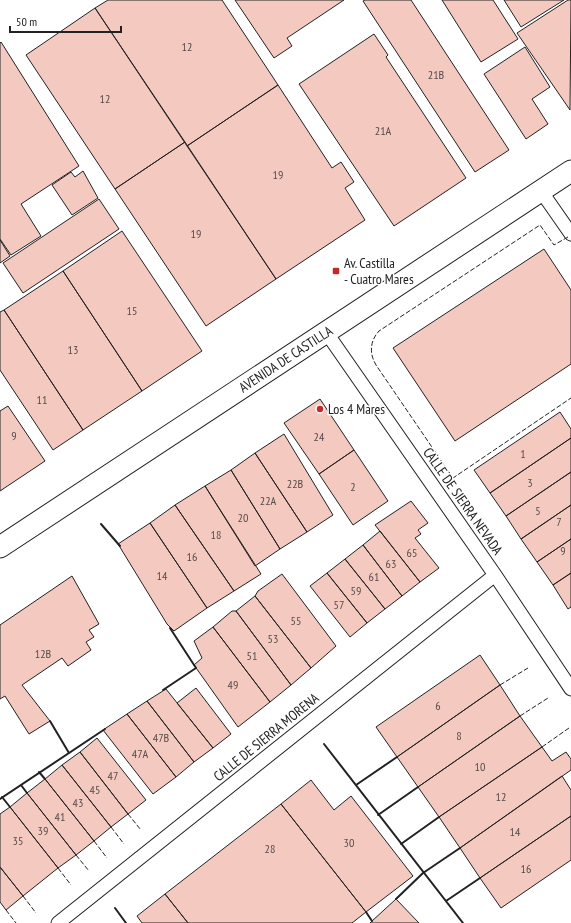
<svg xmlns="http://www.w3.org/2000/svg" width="571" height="923" viewBox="0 0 571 923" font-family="'PT Sans Narrow',sans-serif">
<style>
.building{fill:#f3c9c0;stroke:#222}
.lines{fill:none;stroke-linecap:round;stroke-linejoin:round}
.street-casing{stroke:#222;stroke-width:15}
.primary-casing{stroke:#222;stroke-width:23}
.street{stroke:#fff;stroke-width:13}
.primary{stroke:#fff;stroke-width:21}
.fence{stroke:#222;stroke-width:1;stroke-dasharray:5 2;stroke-linecap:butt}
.wall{stroke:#222;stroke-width:2}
.poi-dot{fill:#c62828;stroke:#fff;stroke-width:1.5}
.labels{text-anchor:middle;stroke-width:3;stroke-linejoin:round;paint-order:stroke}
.number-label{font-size:12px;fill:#564c4a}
.poi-label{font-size:14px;fill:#222;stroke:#fff;text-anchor:start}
.street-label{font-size:14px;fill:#222;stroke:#fff}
</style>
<rect width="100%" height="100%" fill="#fff"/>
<!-- building -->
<path class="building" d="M 108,0 L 222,0 L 278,85 L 187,146 L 95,8 Z
M 235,0 L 344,0 L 287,38 L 292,46 L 274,58 Z
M 365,0 L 411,0 L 509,150 L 475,172 L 363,1 Z
M 442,0 L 493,0 L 518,39 L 481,62 Z
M 504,0 L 564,0 L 521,27 Z
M 568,0 L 571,0 L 570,110 L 517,33 Z
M 95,8 L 185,142 L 115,189 L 26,55 Z
M 374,34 L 388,55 L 386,57 L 466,178 L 394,226 L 299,84 Z
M 1,42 L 79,166 L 21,204 L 41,236 L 11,255 L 0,239 L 0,43 Z
M 525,47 L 550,87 L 532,99 L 548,124 L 526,139 L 484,74 Z
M 278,85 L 332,168 L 341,162 L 354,182 L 345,188 L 365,220 L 276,279 L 187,146 Z
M 185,142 L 276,279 L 206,326 L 115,189 Z
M 83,171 L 98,198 L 72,215 L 52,185 L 71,172 L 75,177 Z
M 99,199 L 119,229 L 23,293 L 3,263 Z
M 122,231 L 202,351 L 142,391 L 63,271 Z
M 0,240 L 10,256 L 0,263 Z
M 544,249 L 571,290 L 571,364 L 455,441 L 393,348 Z
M 63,271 L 142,391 L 83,430 L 4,310 Z
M 4,310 L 83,430 L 53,450 L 0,370 L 0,312 Z
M 320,399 L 354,450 L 319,474 L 284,423 Z
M 8,406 L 45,461 L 0,491 L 0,411 Z
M 560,412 L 571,429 L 571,438 L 490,493 L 474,470 Z
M 284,434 L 333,515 L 307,532 L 255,453 Z
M 571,438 L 571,472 L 506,516 L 490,493 Z
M 354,450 L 388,501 L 353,525 L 319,474 Z
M 255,453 L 307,532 L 280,549 L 231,470 Z
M 231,470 L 280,549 L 255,566 L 205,486 Z
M 571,472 L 571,505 L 521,539 L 506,516 Z
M 205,486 L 261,574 L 234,591 L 175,505 Z
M 411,501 L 428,523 L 418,530 L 421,534 L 415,538 L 439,568 L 420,582 L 375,525 Z
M 175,505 L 234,591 L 207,608 L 150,523 Z
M 571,505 L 571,539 L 537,562 L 521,539 Z
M 150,523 L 207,608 L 174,631 L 167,624 L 118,544 Z
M 380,531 L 420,582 L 402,596 L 363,545 Z
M 571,539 L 571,573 L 553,585 L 537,562 Z
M 363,545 L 402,596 L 385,609 L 345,559 Z
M 345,559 L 385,609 L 367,623 L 327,573 Z
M 327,573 L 367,623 L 350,637 L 310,586 Z
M 571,573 L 571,607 L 568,609 L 553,585 Z
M 282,574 L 336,646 L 311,668 L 255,596 L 258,591 Z
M 72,576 L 99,624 L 89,630 L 94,637 L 86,642 L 91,650 L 68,666 L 62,658 L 22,685 L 50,721 L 29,734 L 5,696 L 0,699 L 0,625 Z
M 255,596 L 311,668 L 291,685 L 236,611 Z
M 232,611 L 236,611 L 291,685 L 270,702 L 213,627 Z
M 213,627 L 270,702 L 238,727 L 194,665 L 202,658 L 194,641 Z
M 480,655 L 500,685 L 397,757 L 376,727 Z
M 500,685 L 520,716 L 418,787 L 397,757 Z
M 196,688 L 231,734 L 213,748 L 177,703 Z
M 166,689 L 213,748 L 194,762 L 147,701 Z
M 147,701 L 194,762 L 176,777 L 127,714 Z
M 127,714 L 176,777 L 153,794 L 103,730 Z
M 520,716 L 542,747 L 439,817 L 418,787 Z
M 97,738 L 146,800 L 128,814 L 80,752 Z
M 542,747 L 552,761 L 566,752 L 571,759 L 571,770 L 460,848 L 439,817 Z
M 80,752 L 128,814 L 111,827 L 62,765 Z
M 62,765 L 111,827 L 94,841 L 45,779 Z
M 562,776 L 571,790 L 571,816 L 480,878 L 460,848 Z
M 45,779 L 94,841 L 76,855 L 27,793 Z
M 311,780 L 334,810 L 351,796 L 413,876 L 366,912 L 281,804 Z
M 27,793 L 76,855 L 58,868 L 10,807 Z
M 281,804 L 366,912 L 352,923 L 188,923 L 165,894 Z
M 10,807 L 58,868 L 23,896 L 0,867 L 0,814 Z
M 571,816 L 571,860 L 501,908 L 480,878 Z
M 0,867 L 23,896 L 6,910 L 0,902 Z
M 165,894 L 188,923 L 142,923 L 137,916 Z
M 396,899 L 419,923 L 370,923 L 372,921 Z"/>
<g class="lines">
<!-- street casing -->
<g class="street-casing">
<path id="street" d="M 541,191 L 571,234
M 326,332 L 495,575 L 571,689
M 58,923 L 495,575"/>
</g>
<!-- primary casing -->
<g class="primary-casing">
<g id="primary">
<path id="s1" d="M 0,547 L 571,171"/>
</g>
</g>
<!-- street -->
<use href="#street" class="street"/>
<!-- primary -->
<use href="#primary" class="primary"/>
<!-- fence -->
<path class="fence" d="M 568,237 L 554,245 L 540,225 L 379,331 C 370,341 369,353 376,365 L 453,478 L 571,398
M 500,685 L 528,668
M 520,716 L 548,698
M 542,747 L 569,728
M 128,814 L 141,830
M 111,827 L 124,844
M 94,841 L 107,858
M 76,855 L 89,871
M 58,868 L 71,885
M 23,896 L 36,913
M 6,910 L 16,923"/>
<!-- wall -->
<path class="wall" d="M 101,524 L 120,546
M 163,690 L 196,668 L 170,628
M 50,721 L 69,753
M 324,744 L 463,923
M 39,772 L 45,779
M 21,785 L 27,793
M 356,785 L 397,757
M 2,797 L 10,807
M 0,799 L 105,729
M 378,815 L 418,787
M 401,844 L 439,817
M 396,899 L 423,873 L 460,848
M 446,901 L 480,878
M 115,908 L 126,923
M 366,912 L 372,921"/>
</g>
<!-- markers -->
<g class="poi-dot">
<rect x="332" y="267" width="8" height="8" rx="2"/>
<circle cx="320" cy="409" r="4"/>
</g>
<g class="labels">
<!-- number labels -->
<g class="number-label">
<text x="187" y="51">12</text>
<text x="436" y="79">21B</text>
<text x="105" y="103">12</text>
<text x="383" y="135">21A</text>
<text x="278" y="179">19</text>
<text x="196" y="238">19</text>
<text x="132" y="315">15</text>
<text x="73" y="354">13</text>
<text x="42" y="404">11</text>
<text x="14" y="440">9</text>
<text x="319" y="441">24</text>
<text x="523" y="458">1</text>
<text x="530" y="487">3</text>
<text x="295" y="488">22B</text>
<text x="353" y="491">2</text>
<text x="268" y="505">22A</text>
<text x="538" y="515">5</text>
<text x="243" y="522">20</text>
<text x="559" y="526">7</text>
<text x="216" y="539">18</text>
<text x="563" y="555">9</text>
<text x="412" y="557">65</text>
<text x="192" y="561">16</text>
<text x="391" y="568">63</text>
<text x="162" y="580">14</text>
<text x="374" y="581">61</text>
<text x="356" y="595">59</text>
<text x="339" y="609">57</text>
<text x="296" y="625">55</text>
<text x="273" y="643">53</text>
<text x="43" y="658">12B</text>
<text x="252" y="660">51</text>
<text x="233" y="689">49</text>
<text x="438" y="710">6</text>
<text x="459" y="740">8</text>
<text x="161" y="742">47B</text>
<text x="140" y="758">47A</text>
<text x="480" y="771">10</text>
<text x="113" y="780">47</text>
<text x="95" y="794">45</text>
<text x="501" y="801">12</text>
<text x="78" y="807">43</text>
<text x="60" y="821">41</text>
<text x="43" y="835">39</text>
<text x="515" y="836">14</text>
<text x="18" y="845">35</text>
<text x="349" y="847">30</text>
<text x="270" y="853">28</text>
<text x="526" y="873">16</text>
</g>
<!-- poi labels -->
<g class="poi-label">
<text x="344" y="268">Av. Castilla<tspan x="344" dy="16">- Cuatro Mares</tspan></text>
<text x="328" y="414">Los 4 Mares</text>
</g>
<!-- street labels -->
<g class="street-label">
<text dy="5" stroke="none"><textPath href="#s1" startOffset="342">AVENIDA DE CASTILLA</textPath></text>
<text transform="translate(463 501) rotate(55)" y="5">CALLE DE SIERRA NEVADA</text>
<text transform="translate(266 737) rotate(-39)" y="5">CALLE DE SIERRA MORENA</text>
</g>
</g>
<!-- scale -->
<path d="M10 26v6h111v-6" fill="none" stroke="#222222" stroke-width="2"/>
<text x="16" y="26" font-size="12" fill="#222222" stroke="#ffffff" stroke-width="3" paint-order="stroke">50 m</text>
</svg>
